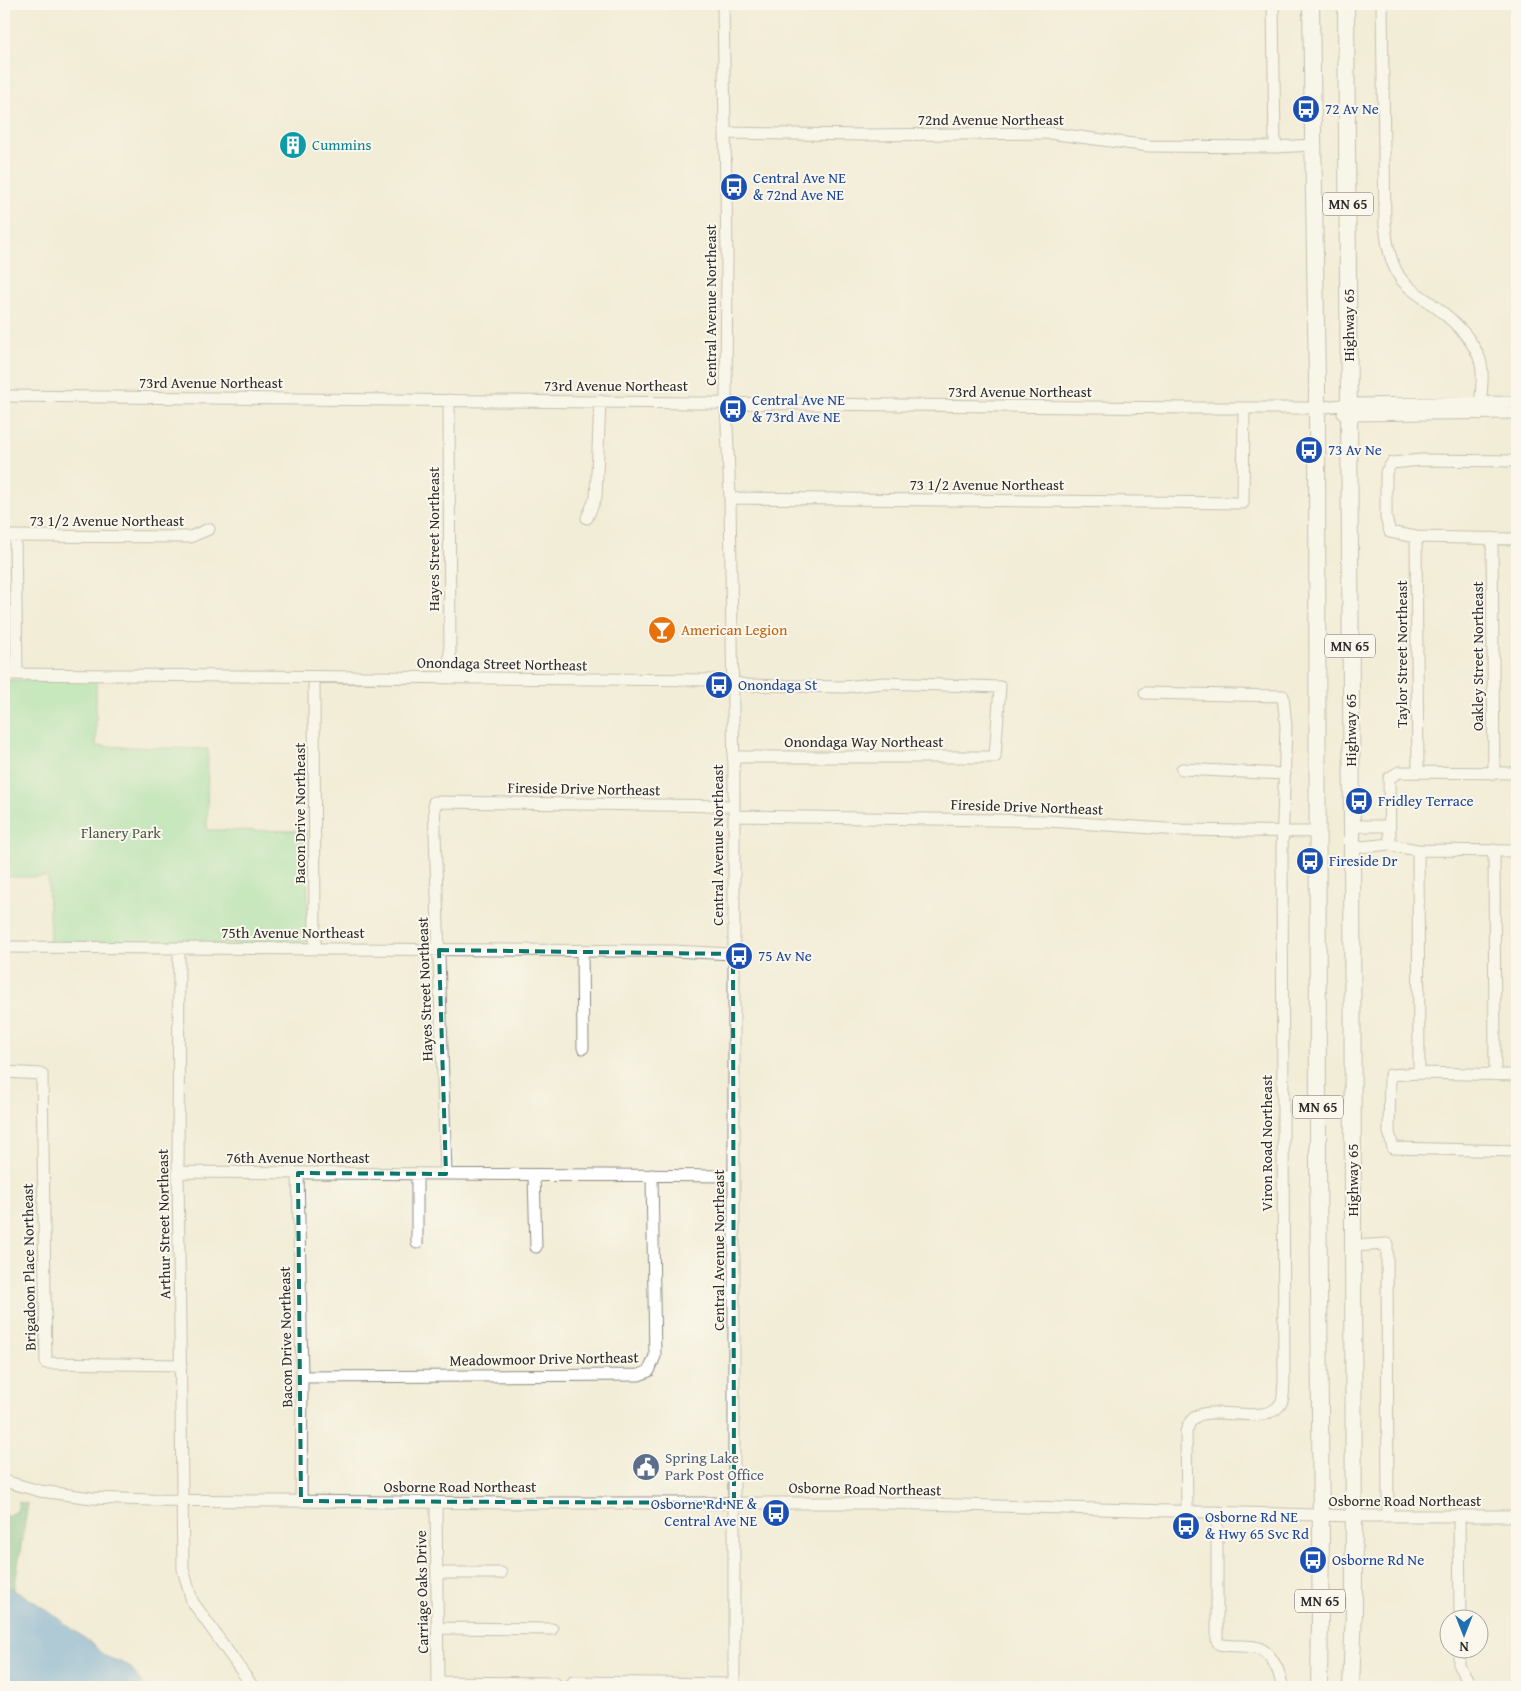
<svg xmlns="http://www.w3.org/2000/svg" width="1521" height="1691" viewBox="0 0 1521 1691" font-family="'Gentium Book Plus',serif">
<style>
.green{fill:#92df9d;stroke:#5e8564}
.forest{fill:#75be84;stroke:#507458}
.water{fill:#5fa0d3;stroke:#45667f}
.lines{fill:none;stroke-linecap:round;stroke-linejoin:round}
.minor-casing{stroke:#8e8c81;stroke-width:13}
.highway-casing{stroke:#8e8c81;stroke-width:18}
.minor{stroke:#fff;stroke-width:11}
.highway{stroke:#fff;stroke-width:16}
.marked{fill:none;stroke:#0f766e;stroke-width:4;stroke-dasharray:10 6;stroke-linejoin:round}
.labels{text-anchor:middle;stroke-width:4;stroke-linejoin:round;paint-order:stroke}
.shield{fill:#fbf7ec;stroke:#696865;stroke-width:1}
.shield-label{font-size:14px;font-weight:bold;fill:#2b2b2b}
.transit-label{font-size:15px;fill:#164399;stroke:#fbf7ec;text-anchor:start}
.street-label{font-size:15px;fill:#2b2b2b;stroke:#fbf7ec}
.culture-label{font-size:15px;fill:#0d838f;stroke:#fbf7ec;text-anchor:start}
.food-label{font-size:15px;fill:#c56008;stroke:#fbf7ec;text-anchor:start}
.park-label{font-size:15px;fill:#455848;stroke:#fbf7ec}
.service-label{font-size:15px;fill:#4e5e75;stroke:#fbf7ec;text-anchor:start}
</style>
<rect width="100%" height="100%" fill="#fbf7ec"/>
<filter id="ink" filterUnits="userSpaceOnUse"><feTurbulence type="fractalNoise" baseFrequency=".02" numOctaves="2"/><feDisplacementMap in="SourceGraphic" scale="10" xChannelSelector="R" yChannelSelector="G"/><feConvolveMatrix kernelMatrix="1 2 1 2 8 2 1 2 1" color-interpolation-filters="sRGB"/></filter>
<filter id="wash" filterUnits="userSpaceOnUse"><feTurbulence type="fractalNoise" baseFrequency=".0096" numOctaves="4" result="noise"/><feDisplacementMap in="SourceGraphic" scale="20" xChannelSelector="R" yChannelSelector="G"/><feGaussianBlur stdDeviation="1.12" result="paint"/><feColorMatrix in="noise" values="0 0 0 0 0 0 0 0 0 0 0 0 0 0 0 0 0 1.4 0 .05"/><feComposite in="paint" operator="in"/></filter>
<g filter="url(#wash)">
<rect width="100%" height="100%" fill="#f2edd7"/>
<!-- green -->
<path class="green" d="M 4,680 L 96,680 L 96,746 L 208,749 L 207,830 L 307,831 L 308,940 L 302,945 L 50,942 L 48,877 L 4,877 Z"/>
<!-- forest -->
<path class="forest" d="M 19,1502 L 28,1504 L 14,1590 L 4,1586 L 4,1517 L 17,1511 Z"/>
<!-- water -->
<path class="water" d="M 4,1586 C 35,1598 66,1625 94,1645 C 106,1661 113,1657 127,1665 C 135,1670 139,1680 144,1687 L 4,1687 Z"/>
</g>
<g filter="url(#ink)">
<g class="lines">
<!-- minor casing -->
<g class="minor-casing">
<path id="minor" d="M 723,4 L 727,255 L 726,402 L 730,498 L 734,779 L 734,1687
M 1273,4 L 1275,147
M 1382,4 L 1385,225 C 1387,244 1390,263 1401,279 C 1408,288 1419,295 1428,301 C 1448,316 1469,333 1479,357 C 1486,375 1479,395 1481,414
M 726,133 L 865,135 L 1049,133 L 1149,146 L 1275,147 L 1314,145
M 4,396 L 1191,408 L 1317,408 L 1349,404 L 1517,402
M 449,400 L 450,678
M 1343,414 L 1349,415 L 1517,413
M 1517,461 L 1421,460 L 1392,463 L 1386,472 L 1386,518 L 1390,532 L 1416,537 L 1517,539
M 730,498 L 1243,503 L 1244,408
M 587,518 L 596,497 L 600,401
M 4,536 L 190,537 L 209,529
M 15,536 L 17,674
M 1416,537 L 1418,772
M 1492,538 L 1494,774
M 4,674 L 720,680 L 746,685 L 844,687 L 884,683 L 1000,687 L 995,757 L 733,757
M 314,677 L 315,949
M 1145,693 L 1283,696 L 1286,726 L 1282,850 L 1284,1382 C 1283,1387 1284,1396 1282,1401 C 1270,1429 1211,1403 1194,1418 C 1189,1422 1188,1427 1186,1432 L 1187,1511
M 1182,769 L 1285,774
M 1517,773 L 1399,772 L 1389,778 L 1390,844 L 1395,846 L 1418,850 L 1517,851
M 734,816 L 1048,821 L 1181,830 L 1318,832
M 1352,826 L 1389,826
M 1352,848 L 1390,844
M 1418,850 L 1419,1073
M 1494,850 L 1495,1075
M 4,947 L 673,951 L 733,954
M 179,948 L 178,1172 L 183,1569 L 192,1601 L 253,1687
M 582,950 L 583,1048
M 4,1072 L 42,1074 L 46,1363 L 181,1365
M 1517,1075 L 1419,1073 L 1390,1075 L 1389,1132 L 1393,1148 L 1517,1151
M 178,1172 L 734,1176
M 298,1173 L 302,1377 L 301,1501
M 417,1174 L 417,1243
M 446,1174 L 434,802 L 734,806
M 534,1175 L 536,1247
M 1353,1246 L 1387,1244 L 1388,1516
M 302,1377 L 639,1375 L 649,1371 L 655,1356 L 652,1175
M 4,1481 L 40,1491 L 92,1498 L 151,1500 L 531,1503 L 886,1503 L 1353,1516 L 1517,1516
M 436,1502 L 438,1682 L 555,1683
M 1217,1512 L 1217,1640 L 1219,1644 C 1241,1650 1259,1638 1273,1661 C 1278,1669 1281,1677 1282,1687
M 1459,1516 L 1460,1618
M 437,1573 L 501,1573
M 437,1628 L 552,1629
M 1459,1648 L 1459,1666 L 1472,1687
M 573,1682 L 734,1684"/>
</g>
<!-- highway casing -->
<g class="highway-casing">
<path id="highway" d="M 1311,4 L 1317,383 L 1318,1162 L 1321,1539 L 1319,1687
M 1346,4 L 1352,826 L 1354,1611 L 1351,1687"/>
</g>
<!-- minor -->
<use href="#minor" class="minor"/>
<!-- highway -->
<use href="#highway" class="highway"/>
</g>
</g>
<!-- marked area -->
<path d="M0 0H1521V1691H0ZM 439,950 L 733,954 L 734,1503 L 301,1501 L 298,1173 L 446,1174 Z" fill="#f2edd7" fill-opacity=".55" fill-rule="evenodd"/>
<path class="marked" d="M 439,950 L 733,954 L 734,1503 L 301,1501 L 298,1173 L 446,1174 Z"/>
<!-- icons -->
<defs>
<g id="bus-disc" transform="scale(1.4375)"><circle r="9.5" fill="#1a4fb4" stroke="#fbf7ec"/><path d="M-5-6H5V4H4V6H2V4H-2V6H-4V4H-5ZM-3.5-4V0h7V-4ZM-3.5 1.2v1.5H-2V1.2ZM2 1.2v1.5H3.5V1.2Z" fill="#fff"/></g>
<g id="building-disc" transform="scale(1.4375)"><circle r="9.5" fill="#0f9aa8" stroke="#fbf7ec"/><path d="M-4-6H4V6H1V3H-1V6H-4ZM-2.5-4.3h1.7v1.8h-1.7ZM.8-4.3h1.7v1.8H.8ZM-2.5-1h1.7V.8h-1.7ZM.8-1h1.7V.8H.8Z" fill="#fff"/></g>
<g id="bar-disc" transform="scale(1.4375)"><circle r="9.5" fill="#e8710a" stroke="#fbf7ec"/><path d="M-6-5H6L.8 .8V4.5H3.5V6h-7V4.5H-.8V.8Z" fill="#fff"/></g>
<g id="civic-disc" transform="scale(1.4375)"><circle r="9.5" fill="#5c6f8a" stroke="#fbf7ec"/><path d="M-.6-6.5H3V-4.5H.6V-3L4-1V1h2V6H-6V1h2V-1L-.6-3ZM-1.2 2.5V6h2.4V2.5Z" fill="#fff"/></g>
</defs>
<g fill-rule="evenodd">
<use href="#bus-disc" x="1306" y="109"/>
<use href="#building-disc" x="293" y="145"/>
<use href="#bus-disc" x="734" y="187"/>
<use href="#bus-disc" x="733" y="409"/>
<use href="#bus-disc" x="1309" y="450"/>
<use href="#bar-disc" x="662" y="630"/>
<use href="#bus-disc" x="719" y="685"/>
<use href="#bus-disc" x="1359" y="801"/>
<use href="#bus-disc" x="1310" y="861"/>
<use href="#bus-disc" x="739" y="956"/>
<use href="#civic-disc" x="646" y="1467"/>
<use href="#bus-disc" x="776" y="1513"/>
<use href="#bus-disc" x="1186" y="1526"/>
<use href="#bus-disc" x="1313" y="1560"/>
</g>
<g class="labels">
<!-- shield labels -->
<g class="shield">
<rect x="1323" y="192.5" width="50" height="23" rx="4"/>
<rect x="1325" y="634.5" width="50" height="23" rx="4"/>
<rect x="1293" y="1095.5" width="50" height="23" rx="4"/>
<rect x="1295" y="1589.5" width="50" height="23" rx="4"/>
</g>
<g class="shield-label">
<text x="1348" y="209">MN 65</text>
<text x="1350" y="651">MN 65</text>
<text x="1318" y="1112">MN 65</text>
<text x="1320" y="1606">MN 65</text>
</g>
<!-- transit labels -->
<g class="transit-label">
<text x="1325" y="114">72 Av Ne</text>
<text x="753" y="183">Central Ave NE<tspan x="753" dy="17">&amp; 72nd Ave NE</tspan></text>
<text x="752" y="405">Central Ave NE<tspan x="752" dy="17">&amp; 73rd Ave NE</tspan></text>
<text x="1328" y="455">73 Av Ne</text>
<text x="738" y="690">Onondaga St</text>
<text x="1378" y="806">Fridley Terrace</text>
<text x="1329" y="866">Fireside Dr</text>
<text x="758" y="961">75 Av Ne</text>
<text x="757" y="1509" text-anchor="end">Osborne Rd NE &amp;<tspan x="757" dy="17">Central Ave NE</tspan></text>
<text x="1205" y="1522">Osborne Rd NE<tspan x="1205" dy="17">&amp; Hwy 65 Svc Rd</tspan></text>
<text x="1332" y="1565">Osborne Rd Ne</text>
</g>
<!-- street labels -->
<g class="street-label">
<text x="991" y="125">72nd Avenue Northeast</text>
<text transform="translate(711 305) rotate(-90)" y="5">Central Avenue Northeast</text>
<text transform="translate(1349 325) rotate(-90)" y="5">Highway 65</text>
<text x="211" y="388">73rd Avenue Northeast</text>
<text x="616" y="391">73rd Avenue Northeast</text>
<text x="1020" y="397">73rd Avenue Northeast</text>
<text x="987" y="490">73 1/2 Avenue Northeast</text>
<text x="107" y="526">73 1/2 Avenue Northeast</text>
<text transform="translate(434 539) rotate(-90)" y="5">Hayes Street Northeast</text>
<text transform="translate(1402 654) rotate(-90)" y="5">Taylor Street Northeast</text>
<text transform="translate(1478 656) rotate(-90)" y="5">Oakley Street Northeast</text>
<text transform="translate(502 664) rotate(1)" y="5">Onondaga Street Northeast</text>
<text transform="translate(1351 730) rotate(-90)" y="5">Highway 65</text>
<text x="864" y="747">Onondaga Way Northeast</text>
<text transform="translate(584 789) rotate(1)" y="5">Fireside Drive Northeast</text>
<text transform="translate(1027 807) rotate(2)" y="5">Fireside Drive Northeast</text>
<text transform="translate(300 813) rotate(-90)" y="5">Bacon Drive Northeast</text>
<text transform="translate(718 845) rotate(-90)" y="5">Central Avenue Northeast</text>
<text x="293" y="938">75th Avenue Northeast</text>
<text transform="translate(425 989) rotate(-92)" y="5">Hayes Street Northeast</text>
<text transform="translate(1267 1143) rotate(-90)" y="5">Viron Road Northeast</text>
<text x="298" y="1163">76th Avenue Northeast</text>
<text transform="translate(1353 1180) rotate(-90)" y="5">Highway 65</text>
<text transform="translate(164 1224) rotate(-91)" y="5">Arthur Street Northeast</text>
<text transform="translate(719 1250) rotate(-90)" y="5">Central Avenue Northeast</text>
<text transform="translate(29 1267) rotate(-91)" y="5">Brigadoon Place Northeast</text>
<text transform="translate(286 1337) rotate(-91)" y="5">Bacon Drive Northeast</text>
<text transform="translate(544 1359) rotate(-1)" y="5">Meadowmoor Drive Northeast</text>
<text x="460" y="1492">Osborne Road Northeast</text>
<text transform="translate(865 1489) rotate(1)" y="5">Osborne Road Northeast</text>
<text x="1405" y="1506">Osborne Road Northeast</text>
<text transform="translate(422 1592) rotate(-91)" y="5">Carriage Oaks Drive</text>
</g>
<!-- culture labels -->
<g class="culture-label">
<text x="312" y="150">Cummins</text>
</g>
<!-- food labels -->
<g class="food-label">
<text x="681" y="635">American Legion</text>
</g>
<!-- park labels -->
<g class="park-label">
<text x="121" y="838">Flanery Park</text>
</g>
<!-- service labels -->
<g class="service-label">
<text x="665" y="1463">Spring Lake<tspan x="665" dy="17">Park Post Office</tspan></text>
</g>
</g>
<!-- margin -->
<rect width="1521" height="1691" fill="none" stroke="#fbf7ec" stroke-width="20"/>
<!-- north arrow -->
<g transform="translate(1464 1634) rotate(180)"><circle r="24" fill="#fbf7ec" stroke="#a8a59f"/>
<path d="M0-4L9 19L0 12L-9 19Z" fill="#1f6fb2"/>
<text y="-8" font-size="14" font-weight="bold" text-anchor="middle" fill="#2b2b2b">N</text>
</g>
</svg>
